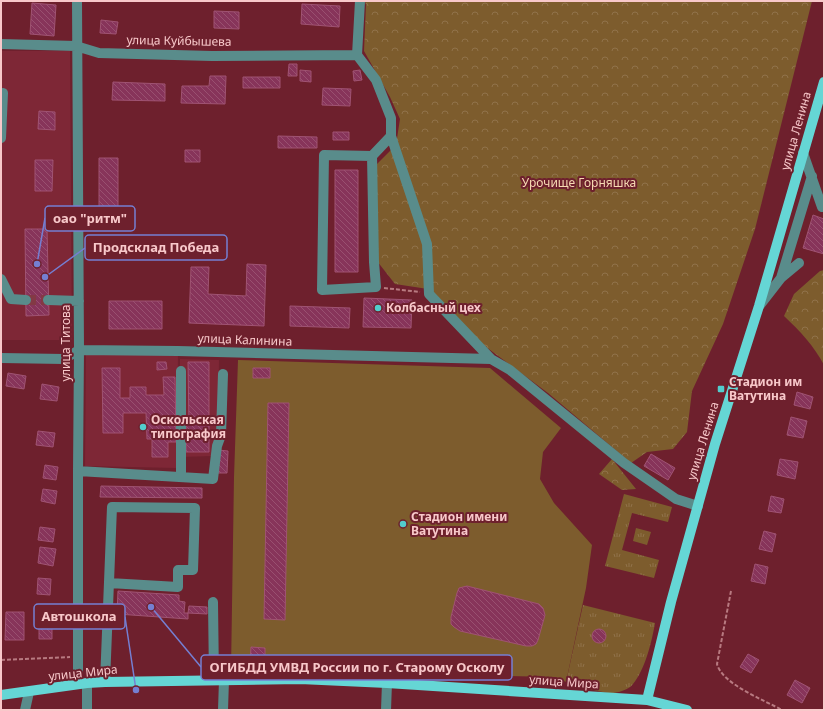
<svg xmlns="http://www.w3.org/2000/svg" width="825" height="711" viewBox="0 0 825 711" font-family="'Noto Sans',sans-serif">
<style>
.built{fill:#7e2736}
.grass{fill:url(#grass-tufts)}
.forest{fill:url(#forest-crowns)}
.pitch{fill:#7d5c2d}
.building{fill:url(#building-back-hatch);stroke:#a05373}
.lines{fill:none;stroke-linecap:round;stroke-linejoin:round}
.minor-tunnel{stroke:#833945;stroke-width:10;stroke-dasharray:10 5;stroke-linecap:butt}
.path{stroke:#b87a81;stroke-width:2;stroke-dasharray:4 2;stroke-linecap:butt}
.minor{stroke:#598c8b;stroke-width:10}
.major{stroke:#65d6d5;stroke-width:10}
.poi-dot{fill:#52cdcd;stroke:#6e202d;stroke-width:1.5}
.labels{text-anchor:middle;stroke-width:4;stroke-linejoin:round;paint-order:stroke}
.street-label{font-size:12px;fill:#f8c8ca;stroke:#6e202d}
.park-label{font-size:12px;fill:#f6d9b2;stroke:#6e202d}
.poi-label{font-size:12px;font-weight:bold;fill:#f8c8ca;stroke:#6e202d;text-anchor:start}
.leader{fill:none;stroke:#757fd2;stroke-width:1.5}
.callout-dot{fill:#757fd2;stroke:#6e202d;stroke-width:1.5}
.callout{fill:#6e202d;stroke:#757fd2;stroke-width:1.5}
.callout-label{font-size:13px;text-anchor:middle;font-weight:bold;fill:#f8c8ca}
</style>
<defs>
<pattern id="grass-tufts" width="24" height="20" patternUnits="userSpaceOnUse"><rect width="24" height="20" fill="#7d5c2d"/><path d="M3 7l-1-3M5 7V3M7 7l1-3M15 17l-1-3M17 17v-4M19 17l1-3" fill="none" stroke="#90724a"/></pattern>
<pattern id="forest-crowns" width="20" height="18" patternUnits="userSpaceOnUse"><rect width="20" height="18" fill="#7d5c2d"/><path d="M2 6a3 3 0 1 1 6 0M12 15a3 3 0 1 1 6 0" fill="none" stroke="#90724a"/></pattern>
<pattern id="building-back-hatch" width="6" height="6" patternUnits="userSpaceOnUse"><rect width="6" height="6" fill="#87345a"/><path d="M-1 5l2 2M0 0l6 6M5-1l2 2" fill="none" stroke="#995070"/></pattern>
</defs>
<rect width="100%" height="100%" fill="#6e202d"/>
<!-- built -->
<path class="built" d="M 1,51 L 70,51 L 72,340 L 1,340 Z
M 86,350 L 178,351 L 177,468 L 85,466 Z
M 180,359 L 219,360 L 218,440 L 213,456 L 179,457 Z"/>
<!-- grass -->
<path class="grass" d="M 624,494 L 672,507 L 668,522 L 632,513 L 622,550 L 659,560 L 654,578 L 605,566 Z
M 636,528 L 651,532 L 647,545 L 633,541 Z
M 583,605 L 655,623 C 652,641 645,670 633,684 C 629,690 615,694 608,693 C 594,691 580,686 566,682 Z"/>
<!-- forest -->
<path class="forest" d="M 365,1 L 812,1 L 755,229 L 723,324 L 692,391 L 687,432 L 673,449 L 647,452 L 631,463 L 548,393 L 482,344 L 428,289 L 395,284 L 377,261 L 375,166 L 396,145 L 400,119 L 390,97 L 364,51 L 366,5 Z
M 824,270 L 824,365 C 814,346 800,331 784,316 L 794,294 L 820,271 Z
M 612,459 L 636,489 L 622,490 L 599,474 Z"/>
<!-- pitch -->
<path class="pitch" d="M 238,360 L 490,368 L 561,428 L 543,452 L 540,479 L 554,503 L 592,545 L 586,588 L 566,682 L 555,677 L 231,670 L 234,477 Z"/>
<!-- building -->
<path class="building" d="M 32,3 L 56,5 L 54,36 L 30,34 Z
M 302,4 L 340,6 L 339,27 L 301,24 Z
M 214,11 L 239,12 L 239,29 L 214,28 Z
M 101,20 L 118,22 L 116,34 L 100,33 Z
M 289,64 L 297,64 L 297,76 L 288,76 Z
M 300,70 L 311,71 L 311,82 L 300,81 Z
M 360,70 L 362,80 L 354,81 L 353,71 Z
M 210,76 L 226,76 L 225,104 L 181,103 L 182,86 L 209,86 Z
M 243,77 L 280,77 L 280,88 L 243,88 Z
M 113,82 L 165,84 L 165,101 L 112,100 Z
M 323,88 L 351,89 L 350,106 L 322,105 Z
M 39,111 L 55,112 L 55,130 L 38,129 Z
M 333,132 L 349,132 L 349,140 L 333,140 Z
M 278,136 L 317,137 L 317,148 L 278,148 Z
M 185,150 L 200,150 L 200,162 L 185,162 Z
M 99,158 L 118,158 L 118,220 L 99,220 Z
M 35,160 L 53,160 L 52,191 L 35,191 Z
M 335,170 L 358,170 L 358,272 L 335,272 Z
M 813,215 L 824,219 L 824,254 L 803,248 Z
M 25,229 L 47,229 L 49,315 L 26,316 Z
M 247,264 L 266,265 L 264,326 L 189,323 L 191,267 L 209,267 L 208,294 L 246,296 Z
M 364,298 L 412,300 L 411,328 L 363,327 Z
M 109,301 L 162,301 L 162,329 L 109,329 Z
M 290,306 L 350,308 L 349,328 L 290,326 Z
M 157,362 L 166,362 L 167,369 L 157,370 Z
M 188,362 L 209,362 L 209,452 L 186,452 L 186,425 L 189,425 Z
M 102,368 L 120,368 L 120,398 L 130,398 L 130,387 L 146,387 L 146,395 L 164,395 L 163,377 L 175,377 L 176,442 L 168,442 L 168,457 L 152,457 L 152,439 L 147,439 L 146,413 L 123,413 L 123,433 L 103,433 Z
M 253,368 L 270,368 L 270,378 L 253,378 Z
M 8,373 L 26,376 L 24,389 L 6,386 Z
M 42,384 L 59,387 L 57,401 L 40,399 Z
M 797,392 L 813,397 L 810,409 L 794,405 Z
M 268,403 L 289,403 L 285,620 L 264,619 Z
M 791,417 L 807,421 L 803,438 L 787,435 Z
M 38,431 L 55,433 L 53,447 L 36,445 Z
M 218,450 L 228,451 L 227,473 L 217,473 Z
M 651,454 L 675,468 L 668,480 L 644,466 Z
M 780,459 L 798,462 L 795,479 L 777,475 Z
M 45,465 L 58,467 L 56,480 L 43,478 Z
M 101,486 L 202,488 L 202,498 L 100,497 Z
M 43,489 L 57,491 L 55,504 L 41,501 Z
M 771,496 L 784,499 L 781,513 L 768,511 Z
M 40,527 L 55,529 L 53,542 L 38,540 Z
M 764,531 L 776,534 L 772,552 L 759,549 Z
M 40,547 L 56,549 L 53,566 L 38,563 Z
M 755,564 L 768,567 L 765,584 L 751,581 Z
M 38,578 L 51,579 L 50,595 L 37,594 Z
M 467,586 L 539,604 L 543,608 L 545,615 L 538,640 L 536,644 L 532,646 L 526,646 L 460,631 L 454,627 L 451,624 L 451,617 L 457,593 L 459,588 Z
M 118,591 L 179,595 L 179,601 L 185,602 L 184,613 L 188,613 L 188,619 L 117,614 Z
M 189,606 L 207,607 L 207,614 L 188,613 Z
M 6,612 L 24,612 L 24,640 L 5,640 Z
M 39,622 L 52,622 L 52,639 L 39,639 Z
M592 636a7 7 0 1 1 14 0a7 7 0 1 1-14 0Z
M 251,647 L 265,648 L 265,667 L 250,666 Z
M 748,654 L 759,660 L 751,673 L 740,667 Z
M 795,680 L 810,688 L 802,703 L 787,695 Z"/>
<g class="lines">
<!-- minor-tunnel -->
<path class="minor-tunnel" d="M 26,300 L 48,300"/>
<!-- path -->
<path class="path" d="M 384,288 L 420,292
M 731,591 L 717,664 C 722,684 764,700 782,710
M 1,660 L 70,657"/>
<!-- minor -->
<path class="minor" d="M 77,1 L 79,350 L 78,471 L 78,684
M 1,44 L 76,46 L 99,53 L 212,56 L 357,55
M 357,55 L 376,80 L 391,118 L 391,136 L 372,156 L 324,155 L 322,290 L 376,287 L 374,262 L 372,156
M 357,55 L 360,1
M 391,136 L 427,244 L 429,294 L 491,359 L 510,370 L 624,463 L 676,499 L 698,506
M 1,138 L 3,93
M 803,153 L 822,207
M 781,278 L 812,176
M 1,279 L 11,299 L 26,300
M 48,300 L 79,301
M 760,305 L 781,278 L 799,263
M 1,358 L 64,359 L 79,350 L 178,351 L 491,359
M 181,371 L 181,477
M 78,471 L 213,479 L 217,446 L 221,435 L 223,374
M 213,602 L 214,680
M 105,682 L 112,507 L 195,508 L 193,570 L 178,570 L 178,587 L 109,583
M 87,683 L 87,710
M 25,710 L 29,692
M 223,710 L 224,680
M 386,710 L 387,683"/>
<!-- major -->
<path class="major" d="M 1,695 L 87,683 L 105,682 L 300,679 L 387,683 L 647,700 L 687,710
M 647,700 L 671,602 L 715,444 L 759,306 L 824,82"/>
</g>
<!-- markers -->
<g class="poi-dot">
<circle cx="378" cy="308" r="4"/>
<rect x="717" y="385" width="8" height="8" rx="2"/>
<circle cx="143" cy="427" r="4"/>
<circle cx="403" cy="524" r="4"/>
</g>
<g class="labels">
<!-- street labels -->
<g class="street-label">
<text transform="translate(179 41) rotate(1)" y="4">улица Куйбышева</text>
<text transform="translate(796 131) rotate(-74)" y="4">улица Ленина</text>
<text transform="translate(245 340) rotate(2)" y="4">улица Калинина</text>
<text transform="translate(66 343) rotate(-90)" y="4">улица Титова</text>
<text transform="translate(703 441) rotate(-73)" y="4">улица Ленина</text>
<text transform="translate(83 673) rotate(-6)" y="4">улица Мира</text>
<text transform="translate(564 682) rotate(4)" y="4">улица Мира</text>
</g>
<!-- park labels -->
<g class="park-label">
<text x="579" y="187">Урочище Горняшка</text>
</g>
<!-- poi labels -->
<g class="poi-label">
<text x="386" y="312">Колбасный цех</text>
<text x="729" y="386">Стадион им<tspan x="729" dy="14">Ватутина</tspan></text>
<text x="151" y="424">Оскольская<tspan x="151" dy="14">типография</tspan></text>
<text x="411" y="521">Стадион имени<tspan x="411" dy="14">Ватутина</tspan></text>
</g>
</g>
<!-- callouts -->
<path class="leader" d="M37 264L45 218M45 277L85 248M136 690L125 617M151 607L201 667"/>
<g class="callout-dot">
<circle cx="37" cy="264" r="4"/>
<circle cx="45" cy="277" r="4"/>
<circle cx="136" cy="690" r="4"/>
<circle cx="151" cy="607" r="4"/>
</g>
<g class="callout">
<rect x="45" y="206" width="90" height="25" rx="4"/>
<rect x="85" y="235" width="142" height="25" rx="4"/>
<rect x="34" y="604" width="91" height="25" rx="4"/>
<rect x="201" y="655" width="311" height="25" rx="4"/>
</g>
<g class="callout-label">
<text x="90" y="223">оао "ритм"</text>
<text x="156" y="252">Продсклад Победа</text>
<text x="79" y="621">Автошкола</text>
<text x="357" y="672">ОГИБДД УМВД России по г. Старому Осколу</text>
</g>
<!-- border -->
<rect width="825" height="711" fill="none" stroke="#f8c8ca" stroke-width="4"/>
</svg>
